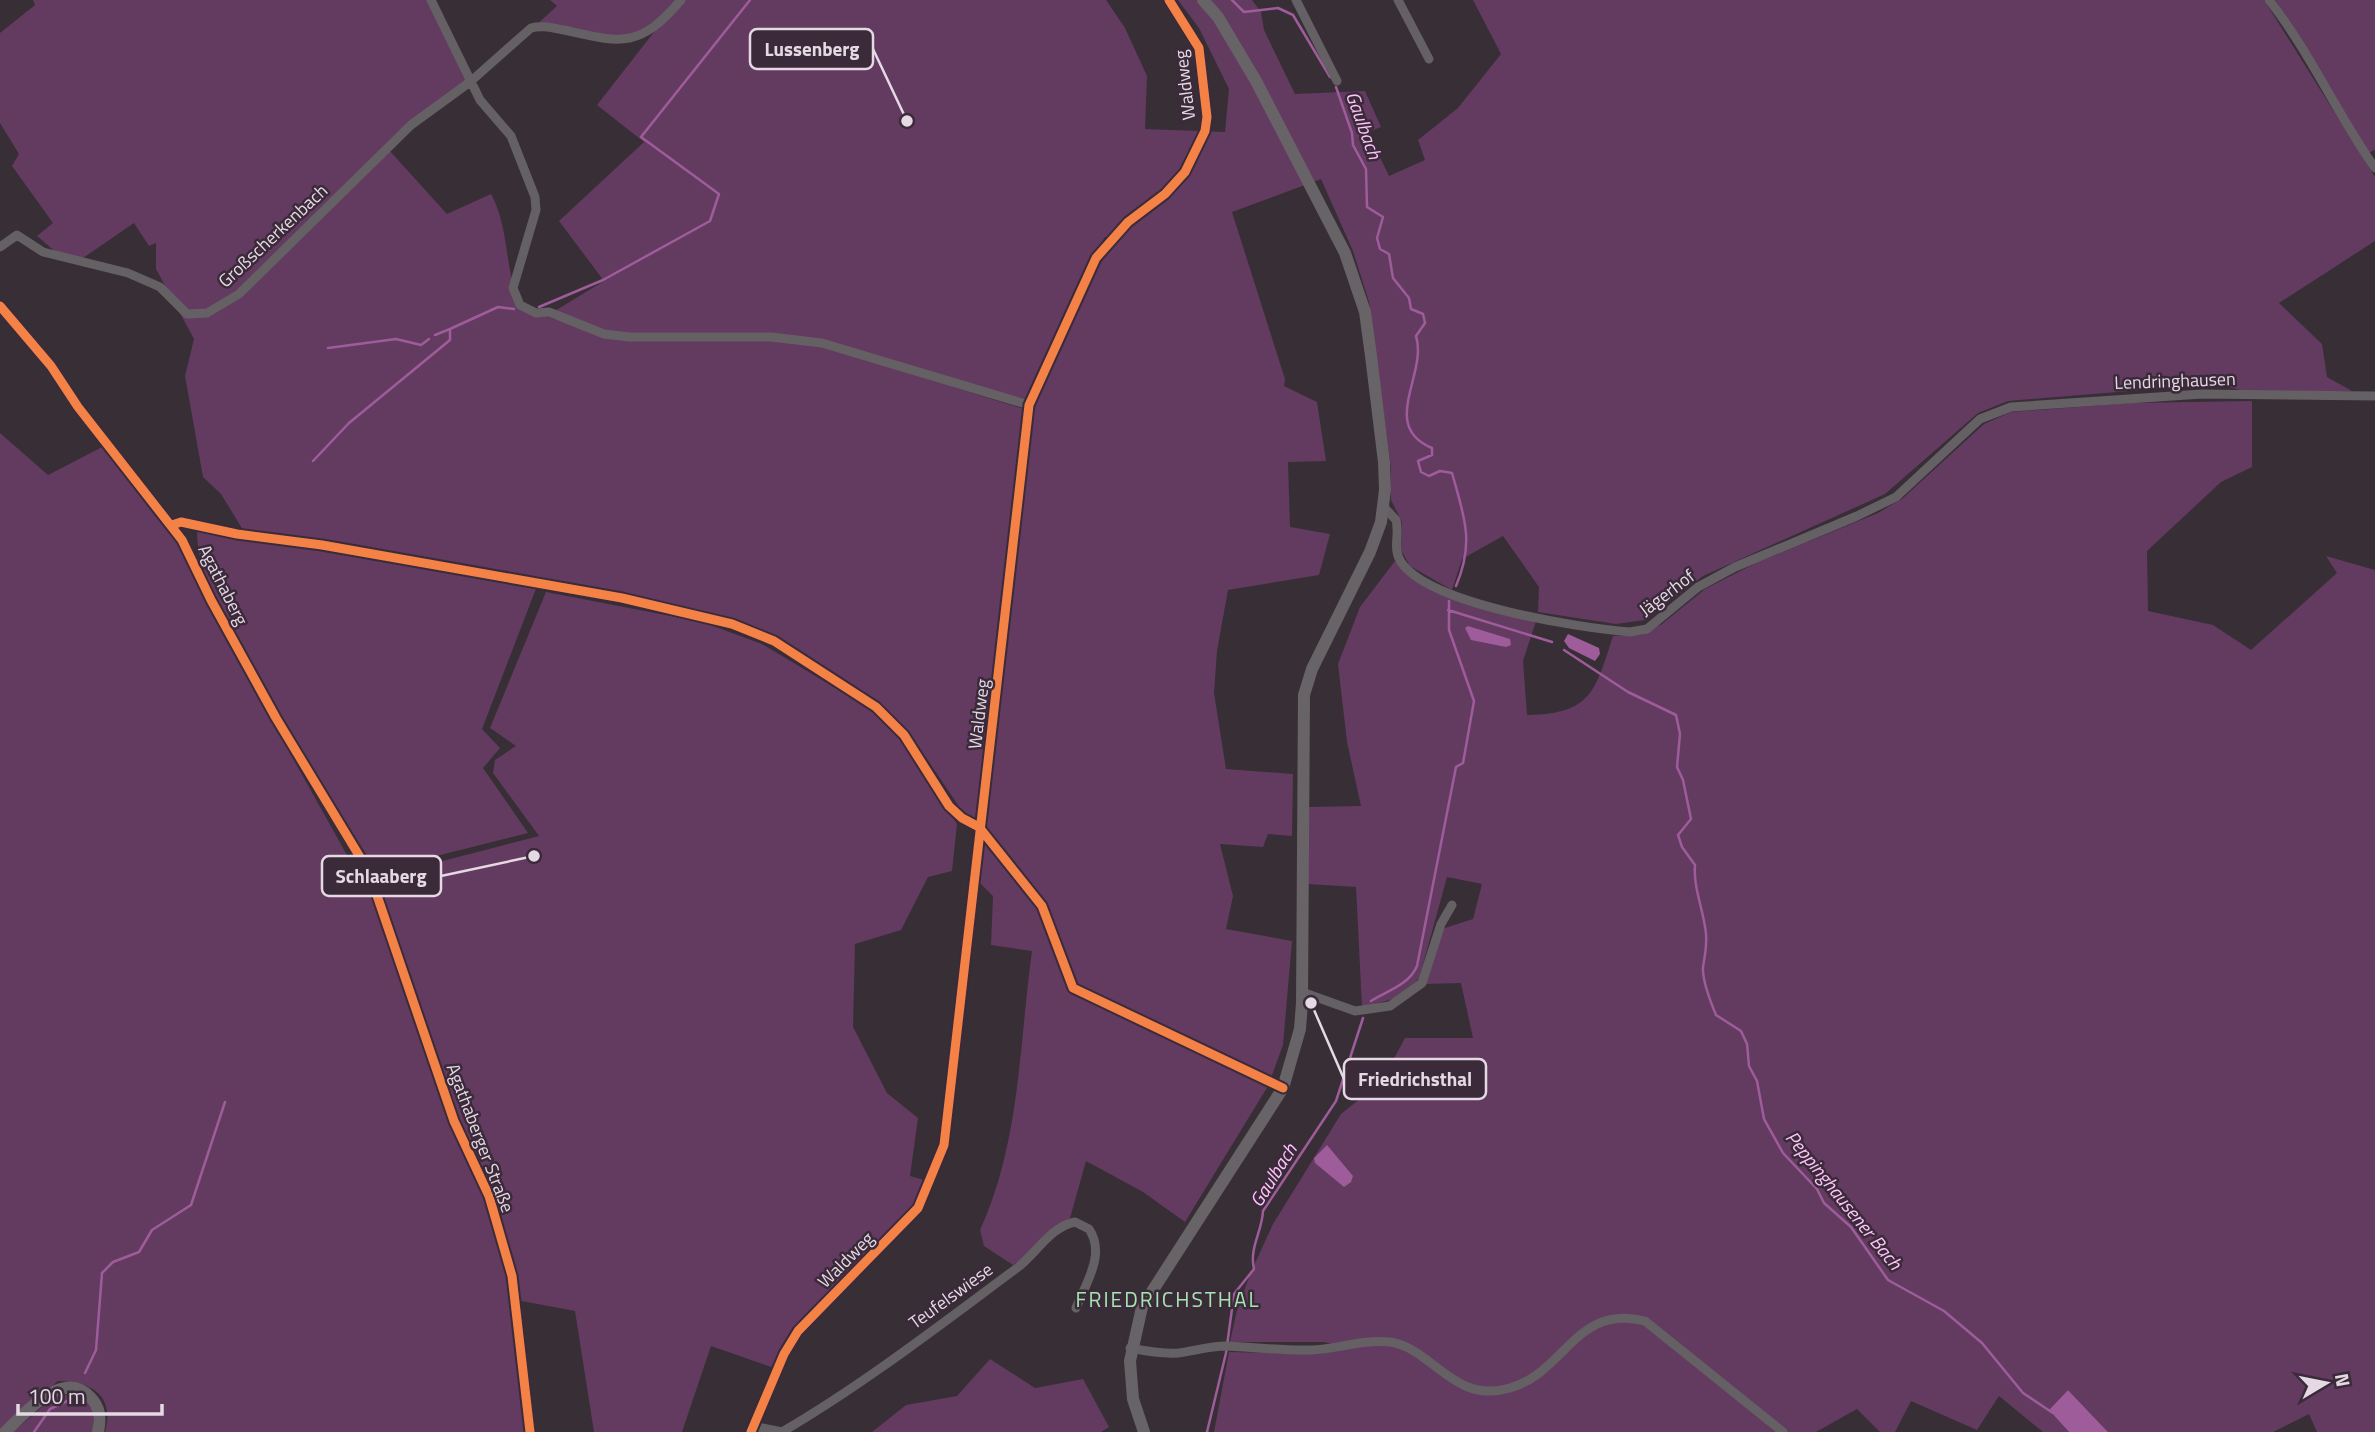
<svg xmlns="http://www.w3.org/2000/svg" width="2375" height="1432" viewBox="0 0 2375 1432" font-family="'Titillium Web',sans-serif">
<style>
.green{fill:#633b60}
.water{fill:#9e5c9a}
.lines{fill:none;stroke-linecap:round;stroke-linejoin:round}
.stream{stroke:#9e5c9a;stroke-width:2.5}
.street{stroke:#646064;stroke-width:9}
.secondary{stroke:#676366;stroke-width:12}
.cycleway-casing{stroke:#3b2a3a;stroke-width:13}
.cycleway{stroke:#f48246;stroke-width:9}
.labels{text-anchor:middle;stroke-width:5;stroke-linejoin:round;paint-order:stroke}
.street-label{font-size:18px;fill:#e5dae4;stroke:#3b2a3a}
.water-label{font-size:19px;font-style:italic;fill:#fec4f9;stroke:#3b2a3a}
.quarter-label{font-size:21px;letter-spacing:2px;fill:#a4e6af;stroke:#3b2a3a}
.leader{fill:none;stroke:#e5dae4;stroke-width:2.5}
.callout-dot{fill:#e5dae4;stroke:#3b2a3a;stroke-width:2.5}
.callout{fill:#3b2a3a;stroke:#e5dae4;stroke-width:2.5}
.callout-label{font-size:19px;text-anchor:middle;font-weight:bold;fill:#e5dae4}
</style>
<rect width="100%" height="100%" fill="#372e36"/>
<!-- green -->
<path class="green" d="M 33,0 L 431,0 L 470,82 L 388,149 L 447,214 L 491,194 C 510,229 504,269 520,305 L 536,313 L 604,336 L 771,340 L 822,346 L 1024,409 L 1003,615 L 975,819 L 962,811 L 914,740 L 880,705 L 781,640 L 744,622 L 622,592 L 243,530 L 221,494 L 203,477 L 185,376 L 194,339 L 156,269 L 156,243 L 149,246 L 134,223 L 83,258 L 57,253 L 37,236 L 53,223 L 12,166 L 19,154 L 0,123 L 0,33 L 35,5 Z
M 550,0 L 1106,0 L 1125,28 L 1147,76 L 1145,129 L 1225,132 L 1229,89 L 1199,28 L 1178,0 L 1252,0 L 1261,12 L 1264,30 L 1295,94 L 1365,91 L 1381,127 L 1368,132 L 1389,176 L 1425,160 L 1418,140 L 1458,108 L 1501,54 L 1473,0 L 2264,0 L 2375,177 L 2375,241 L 2279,303 L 2322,344 L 2327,377 L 2352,391 L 2245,391 L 2215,384 L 2008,401 L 1978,413 L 1885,494 L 1703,576 L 1645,620 L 1616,624 L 1538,612 L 1539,587 L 1503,536 L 1462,559 L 1452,590 L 1410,566 L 1401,550 L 1402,522 L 1391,500 L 1391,468 L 1369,302 L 1353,251 L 1321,179 L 1232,212 L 1285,379 L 1284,386 L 1317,402 L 1326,461 L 1288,462 L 1290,527 L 1330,534 L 1319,575 L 1228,590 L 1217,651 L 1214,693 L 1226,769 L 1293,774 L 1292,836 L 1268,834 L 1263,847 L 1220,844 L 1233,896 L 1226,929 L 1292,941 L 1283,1045 L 1271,1078 L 1079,990 C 1065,962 1061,929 1045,904 C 1027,877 1003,852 983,827 L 1034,404 L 1098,267 L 1116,241 L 1105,237 L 1094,255 L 1027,400 L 820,340 L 629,335 L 605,332 L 553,312 L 604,281 L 559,221 L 644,142 L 597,105 L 661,23 L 629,40 L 534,27 L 557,6 Z
M 2275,0 L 2375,0 L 2375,150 L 2368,153 L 2294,27 Z
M 2252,401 L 2252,467 L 2221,482 L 2147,551 L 2148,611 L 2213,625 L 2251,650 L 2337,573 L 2326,556 L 2375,570 L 2375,1432 L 2317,1432 L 2309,1414 L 2273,1432 L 2108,1432 L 2068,1390 L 2049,1410 L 2069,1432 L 2043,1432 L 1999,1396 L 1977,1430 L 1911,1401 L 1895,1432 L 1880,1432 L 1857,1409 L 1816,1432 L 1214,1432 L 1229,1352 L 1311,1354 L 1349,1348 L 1324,1342 L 1230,1342 L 1237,1310 L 1251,1272 L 1273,1224 L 1341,1114 L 1382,1081 L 1405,1038 L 1473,1038 L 1461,983 L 1426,984 L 1442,929 L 1473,919 L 1482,884 L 1447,877 L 1419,979 L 1394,999 L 1362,1007 L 1356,887 L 1307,884 L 1307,807 L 1361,806 L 1347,742 L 1338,664 L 1360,607 L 1395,561 C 1432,599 1486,611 1536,621 L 1523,661 L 1527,715 C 1592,714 1595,691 1613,636 L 1641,635 L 1662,624 L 1705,589 L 1756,563 L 1878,513 L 1903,498 L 1984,424 L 2011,412 L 2131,403 Z
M 0,433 L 48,475 L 108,444 L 172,525 L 272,721 L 362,882 L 539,836 L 493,773 L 495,760 L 516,746 L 490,728 L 546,592 L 702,622 L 762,644 L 879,714 L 913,754 L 957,824 L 952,871 L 928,877 L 901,930 L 855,944 L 853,1027 L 887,1093 L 918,1118 L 910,1176 L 927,1181 L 914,1206 L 801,1320 L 771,1367 L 711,1346 L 682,1432 L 594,1432 L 575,1311 L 511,1299 L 525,1432 L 105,1432 C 115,1394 91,1382 58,1381 L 0,1429 Z
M 197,530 L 537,586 L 482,729 L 500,748 L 483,768 L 528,833 L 377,871 C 332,802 291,733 251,661 C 229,621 196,576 197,530 Z
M 983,837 L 1039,907 L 1071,994 L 1170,1037 L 1268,1086 L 1185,1222 L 1143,1192 L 1086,1161 L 1070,1218 C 1049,1231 1034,1251 1013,1265 L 984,1246 L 980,1230 C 1020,1143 1019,1046 1032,951 L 991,945 L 993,896 L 979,882 Z
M 990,1359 L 1035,1388 L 1083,1379 L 1109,1427 L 1101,1432 L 872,1432 L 906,1405 L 957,1396 Z
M 69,1394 L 84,1398 L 93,1411 L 93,1432 L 13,1432 L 51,1399 Z"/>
<!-- water -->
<path class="water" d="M 1468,626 L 1510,639 L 1511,645 L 1506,647 L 1471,640 L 1465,628 Z
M 1568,634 L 1599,648 L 1600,654 L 1595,661 L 1569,648 L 1564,641 Z
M 1327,1145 L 1353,1176 L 1351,1182 L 1344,1187 L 1315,1163 L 1314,1158 Z
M 2068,1390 L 2108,1432 L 2069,1432 L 2049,1410 Z"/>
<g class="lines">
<!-- stream -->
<path class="stream" d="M 1232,0 L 1244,12 L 1278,8 L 1293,15 L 1330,77
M 1336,87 L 1352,133 L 1353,145 L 1366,169 L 1367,207 L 1383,217 L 1377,238 L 1380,249 L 1389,254 L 1393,278 L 1409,298 L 1411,309 L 1423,314 L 1425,323 L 1416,336 C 1428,374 1379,426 1432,448 L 1432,455 L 1418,461 L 1421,472 L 1429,476 L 1440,471 L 1452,473 C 1464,516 1475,542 1456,586
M 539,307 L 603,280 L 710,221 L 719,194 L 641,137 L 750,0
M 435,335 L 450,329
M 328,348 L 396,339 L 421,345 L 429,339
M 313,461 L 349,423 L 450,340 L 450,329 L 498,307 L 514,309
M 1448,610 L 1552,642
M 1564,650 L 1628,692 L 1676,715 L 1680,734 L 1677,767 L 1683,780 L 1691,819 L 1678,835 L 1682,847 L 1695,865 C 1693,888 1704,911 1706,934 C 1707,946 1705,956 1703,967 C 1702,980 1711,1003 1716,1015 L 1741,1031 L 1747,1044 L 1749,1066 L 1757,1081 L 1764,1119 L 1783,1153 L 1817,1189 L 1824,1203 L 1851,1227 L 1888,1280 L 1944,1311 L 1982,1343 L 2023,1393 L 2053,1413
M 1371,1001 C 1387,991 1409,985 1417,966 L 1456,767 L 1463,763 L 1474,701 L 1449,630 L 1449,601
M 85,1373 L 96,1350 L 102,1273 L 113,1262 L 139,1252 L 152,1230 L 191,1205 L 225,1102
M 34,1432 L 50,1409 L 76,1397
M 1207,1432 L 1226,1353 L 1234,1294 L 1254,1269 C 1249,1248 1262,1232 1263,1211 L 1336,1101 L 1363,1018"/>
<!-- street -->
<path class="street" d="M 431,0 L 480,100 L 511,136 L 535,197 L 536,210 L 513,288 L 520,305 L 536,313 L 549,312 L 604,334 L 629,337 L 771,337 L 822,343 L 1029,405
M 1296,0 L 1337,81
M 1398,0 L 1429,59
M 2269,0 C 2310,52 2337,114 2375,168
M 0,247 L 17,235 L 43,252 L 128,273 L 160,287 L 187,314 L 207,313 L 239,294 L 411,125 L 470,82 L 531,28 C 542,25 552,28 564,30 C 622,43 639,49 681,0
M 1384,507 L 1396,520 C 1400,535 1392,548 1401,562 C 1430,605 1580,628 1630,632 L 1647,629 L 1698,587 L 1735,567 L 1857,516 L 1896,497 L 1980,419 L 2011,407 L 2202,394 L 2375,396
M 172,525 L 181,522 L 237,534 L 322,545 L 622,598 L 732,624 L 774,641 L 876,707 L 904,735 L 949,806 L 962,818 L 979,827 L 1042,906 L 1073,988 L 1283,1088
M 1302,992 L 1355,1011 L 1390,1006 L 1422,983 L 1441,924 L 1452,905
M 1130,1348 C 1146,1351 1161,1354 1178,1353 C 1194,1351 1210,1346 1225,1346 C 1254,1347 1282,1351 1311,1350 C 1337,1349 1363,1339 1390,1342 C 1433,1348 1453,1405 1510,1388 C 1566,1372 1575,1304 1645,1321 L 1783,1432
M 753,1426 L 782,1432 C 864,1384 940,1325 1017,1268 C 1036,1254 1050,1227 1075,1222 L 1089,1229 C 1106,1254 1086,1283 1076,1308
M 751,1432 L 784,1354 L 798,1331 L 918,1208 L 944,1145 L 1029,405 L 1096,258 L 1128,222 L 1165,194 L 1185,172 L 1205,131 L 1207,117 L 1199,48 L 1169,0"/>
<!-- secondary -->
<path class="secondary" d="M 0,306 L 51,366 L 78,407 L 182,540 L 211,600 L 276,718 L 369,872 L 454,1121 L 489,1196 L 512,1276 L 530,1432
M 5,1432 C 24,1414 63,1368 90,1397 C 100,1407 101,1418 98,1432
M 1144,1432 L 1133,1399 L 1130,1361 L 1142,1307 L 1283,1088 L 1300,1029 L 1302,1003 L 1304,695 L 1312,669 L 1370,552 L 1381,522 L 1385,490 L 1384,462 L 1371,356 L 1365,312 L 1345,253 L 1256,81 L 1218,17 L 1203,0"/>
<!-- cycleway casing -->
<g class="cycleway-casing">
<path id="cycleway" d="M 0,306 L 51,366 L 78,407 L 182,540 L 211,600 L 276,718 L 369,872 L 454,1121 L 489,1196 L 512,1276 L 530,1432
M 172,525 L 181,522 L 237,534 L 322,545 L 622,598 L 732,624 L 774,641 L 876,707 L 904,735 L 949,806 L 962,818 L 979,827 L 1042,906 L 1073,988 L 1283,1088
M 751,1432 L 784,1354 L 798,1331 L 918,1208 L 944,1145 L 1029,405 L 1096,258 L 1128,222 L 1165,194 L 1185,172 L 1205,131 L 1207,117 L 1199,48 L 1169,0"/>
</g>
<!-- cycleway -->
<use href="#cycleway" class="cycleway"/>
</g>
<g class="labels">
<!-- street labels -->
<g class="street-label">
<text transform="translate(1185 85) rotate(-97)" y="6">Waldweg</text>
<text transform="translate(273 236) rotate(-43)" y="6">Großscherkenbach</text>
<text transform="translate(2175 381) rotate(-2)" y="6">Lendringhausen</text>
<text transform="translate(223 585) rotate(63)" y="6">Agathaberg</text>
<text transform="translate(1667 593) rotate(-37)" y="6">Jägerhof</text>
<text transform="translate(979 714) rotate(-83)" y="6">Waldweg</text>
<text transform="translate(480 1138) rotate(69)" y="6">Agathaberger Straße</text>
<text transform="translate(846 1260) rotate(-45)" y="6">Waldweg</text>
<text transform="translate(951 1296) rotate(-36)" y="6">Teufelswiese</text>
</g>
<!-- water labels -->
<g class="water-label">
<text transform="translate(1364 125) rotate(70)" y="7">Gaulbach</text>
<text transform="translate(1273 1175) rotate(-58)" y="7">Gaulbach</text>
<text transform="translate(1844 1200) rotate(51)" y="7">Peppinghausener Bach</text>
</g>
<!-- quarter labels -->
<g class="quarter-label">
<text x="1168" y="1307">FRIEDRICHSTHAL</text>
</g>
</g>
<!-- callouts -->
<path class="leader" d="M907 121L873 49M534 856L441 876M1311 1003L1344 1079"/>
<g class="callout-dot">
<circle cx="907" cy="121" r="7"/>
<circle cx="534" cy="856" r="7"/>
<circle cx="1311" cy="1003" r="7"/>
</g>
<g class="callout">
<rect x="750" y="29" width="123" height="40" rx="7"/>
<rect x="322" y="856" width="119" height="40" rx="7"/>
<rect x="1344" y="1059" width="142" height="40" rx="7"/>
</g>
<g class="callout-label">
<text x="812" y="56">Lussenberg</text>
<text x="381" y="883">Schlaaberg</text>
<text x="1415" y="1086">Friedrichsthal</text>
</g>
<!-- north arrow -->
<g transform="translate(2326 1383) rotate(80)" stroke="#3b2a3a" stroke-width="5" paint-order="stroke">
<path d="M0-5L12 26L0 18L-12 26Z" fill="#e5dae4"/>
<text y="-10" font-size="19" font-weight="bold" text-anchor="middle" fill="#e5dae4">N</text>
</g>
<!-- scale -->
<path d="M18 1404v10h144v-10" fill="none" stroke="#e5dae4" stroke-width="3.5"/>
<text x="28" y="1404" font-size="21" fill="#e5dae4" stroke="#3b2a3a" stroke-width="5" paint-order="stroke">100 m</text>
</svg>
